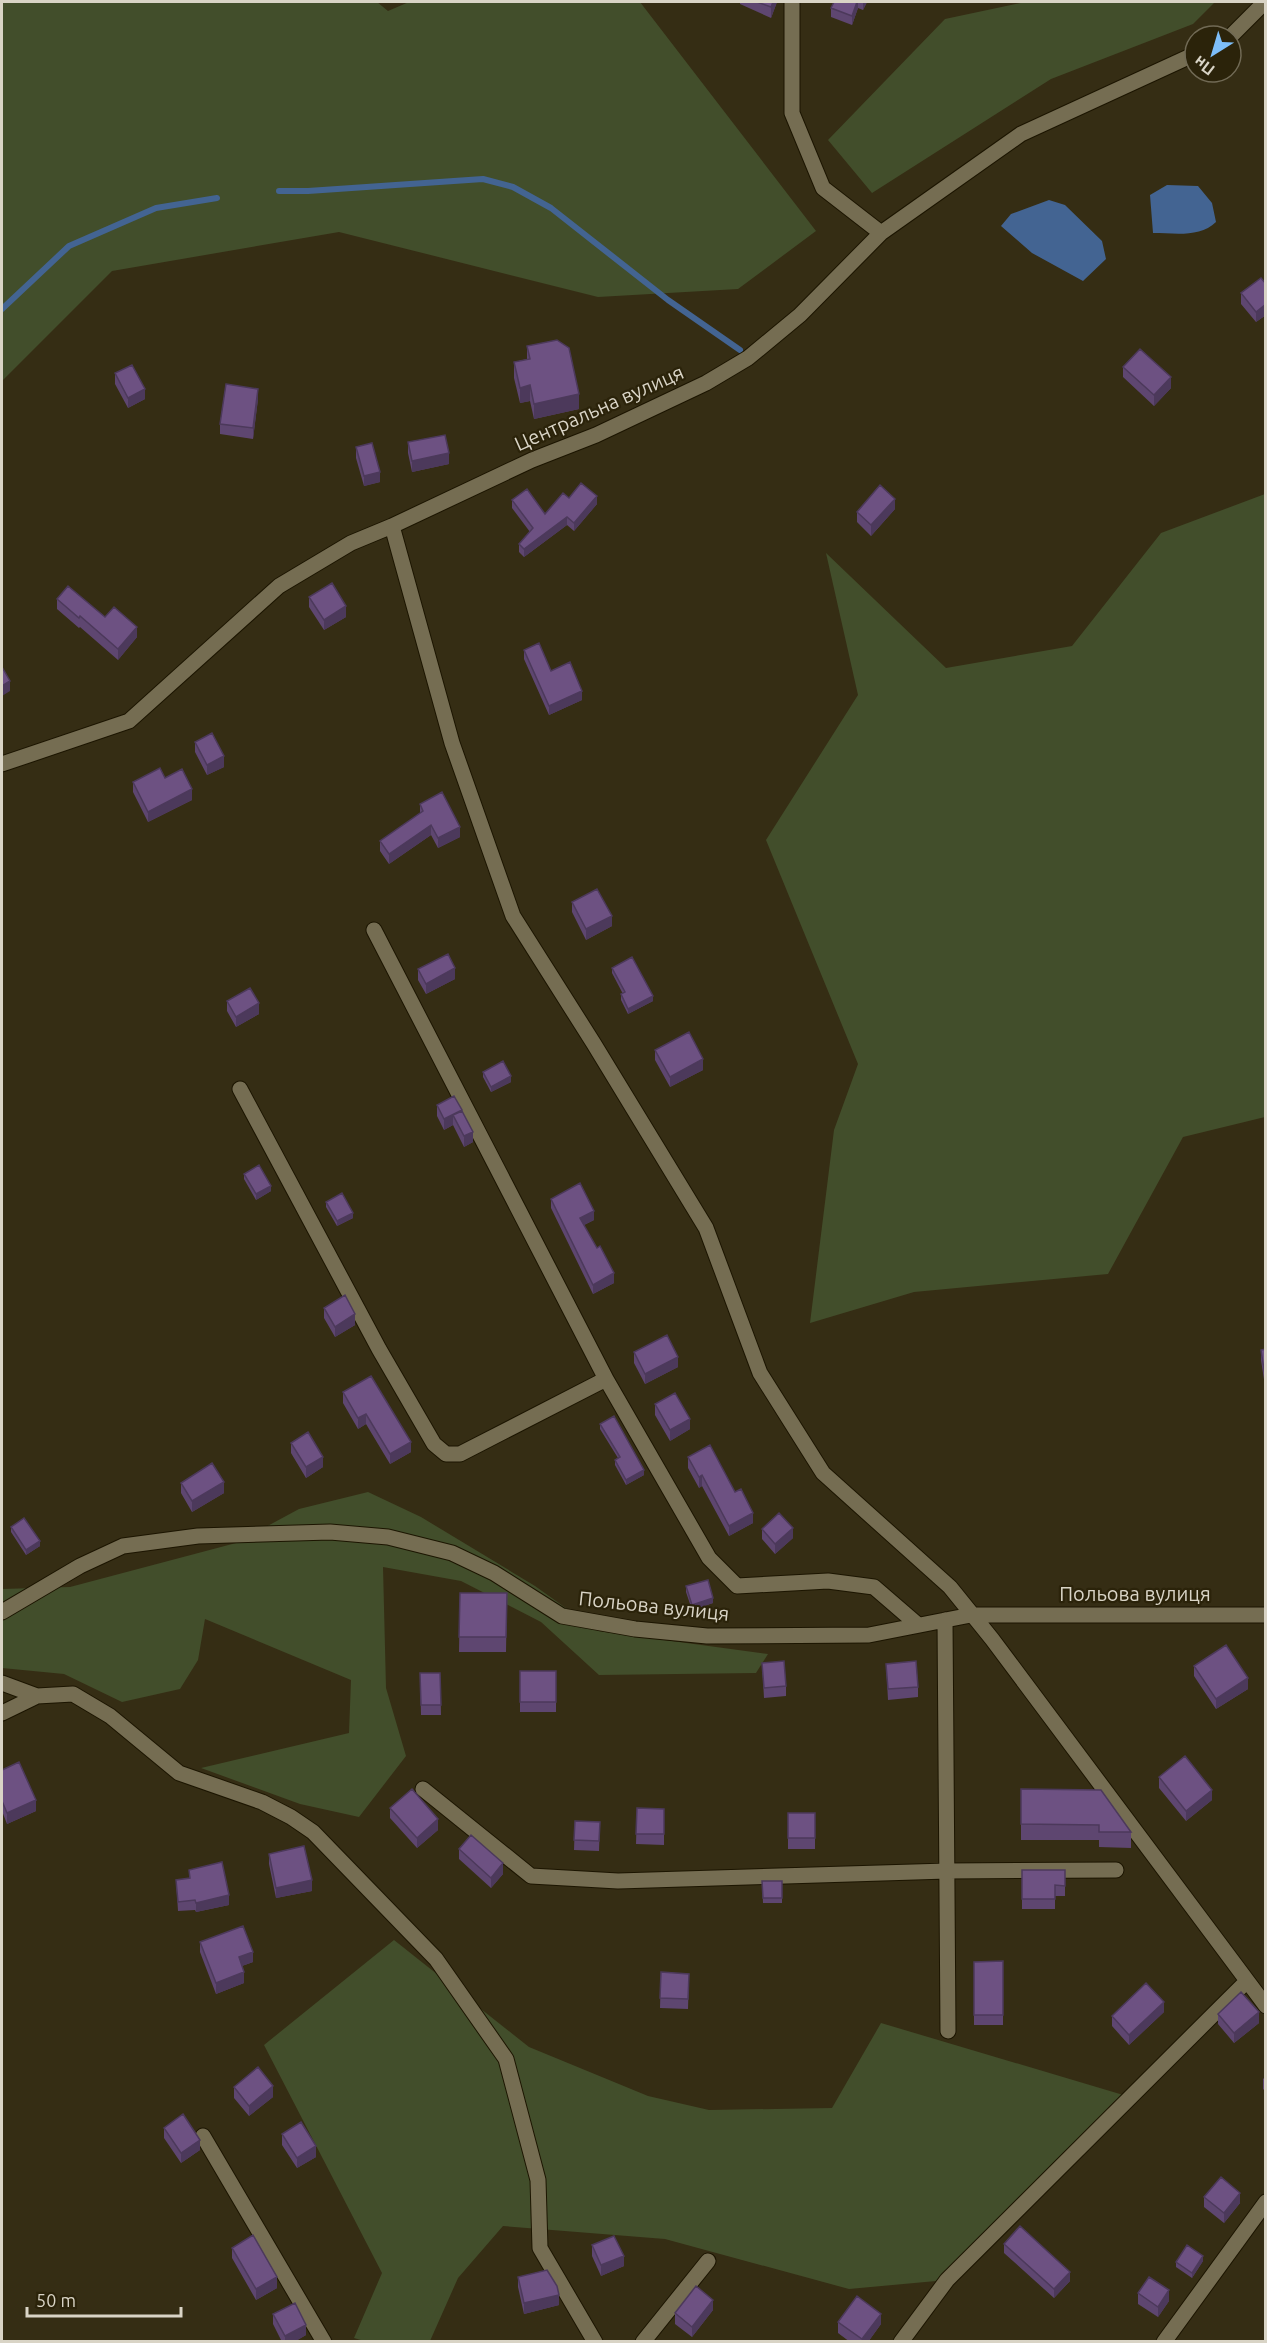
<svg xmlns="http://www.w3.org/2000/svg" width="1267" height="2343" viewBox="0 0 1267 2343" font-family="Ubuntu,sans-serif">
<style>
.green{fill:#424e2b}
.water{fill:#436492}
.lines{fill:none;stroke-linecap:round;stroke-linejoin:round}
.stream{stroke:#436492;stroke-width:6}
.street-casing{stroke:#1c1500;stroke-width:17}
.street{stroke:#756d52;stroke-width:15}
.wall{fill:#5e4670}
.shaded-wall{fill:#4c395b}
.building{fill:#6d5182;stroke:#4c395b;stroke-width:1.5}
.labels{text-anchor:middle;stroke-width:4.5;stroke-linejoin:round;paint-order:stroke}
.street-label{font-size:20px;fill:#d9d4c6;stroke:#2b230a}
</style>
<rect width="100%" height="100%" fill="#352d14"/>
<!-- green -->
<path class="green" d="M 2,2 L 377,2 L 388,11 L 409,2 L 640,2 L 816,231 L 738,289 L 598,297 L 339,232 L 112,271 L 2,381 Z
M 1025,2 L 1215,2 L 1193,24 L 1051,79 L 872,193 L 828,140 L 945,19 Z
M 1265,494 L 1265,1117 L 1183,1137 L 1108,1274 L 914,1292 L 810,1323 L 834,1130 L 858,1064 L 766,840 L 858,695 L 826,553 L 946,668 L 1072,646 L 1161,533 Z
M 368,1492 L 421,1517 L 535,1586 L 598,1631 L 768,1654 L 756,1673 L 599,1675 L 541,1622 L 461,1581 L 383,1567 L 386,1688 L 406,1756 L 359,1817 L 300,1804 L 201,1768 L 349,1733 L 351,1680 L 205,1619 L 198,1660 L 180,1689 L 122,1702 L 64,1674 L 2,1668 L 2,1589 L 70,1587 L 236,1543 L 299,1509 Z
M 394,1940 L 529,2047 L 648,2096 L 709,2110 L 832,2108 L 881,2023 L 1130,2097 L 947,2280 L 849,2289 L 665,2239 L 503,2226 L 458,2278 L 430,2341 L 364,2341 L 354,2338 L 382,2273 L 264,2045 Z"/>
<!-- water -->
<path class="water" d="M 1167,185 L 1198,186 L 1212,203 L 1216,222 C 1200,238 1174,233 1153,233 L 1150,195 Z
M 1049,200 L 1065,205 L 1102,241 L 1106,259 L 1083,281 L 1032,253 L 1001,226 L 1011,214 Z"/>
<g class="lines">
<!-- stream -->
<path class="stream" d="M 279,191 L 308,191 L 483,179 L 513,187 L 551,208 L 668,300 L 740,350
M 2,309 L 69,246 L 156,208 L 217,198"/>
<!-- street casing -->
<g class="street-casing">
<path id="street" d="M 792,2 L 792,113 L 823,188 L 881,233
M 1231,36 L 1265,2
M 392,526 L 452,743 L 513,916 L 594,1044 L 706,1228 L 760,1373 L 823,1473 L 950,1587 L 992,1639 L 1266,2006
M 2,764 L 129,721 L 279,586 L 351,543 L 392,526 L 532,460 L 596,435 L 706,383 L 748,358 L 800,315 L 881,233 L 1021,134 L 1195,54
M 374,930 L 606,1379 L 709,1558 L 737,1586 L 828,1581 L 874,1587 L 918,1625
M 240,1089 L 379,1349 L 434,1444 L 446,1454 L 460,1454 L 606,1379
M 2,1612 L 80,1566 L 123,1546 L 198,1536 L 330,1532 L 388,1537 L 452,1553 L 494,1573 L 562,1616 L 635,1629 L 707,1636 L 869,1635 L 971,1615 L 1266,1615
M 945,1620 L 948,2031
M 2,1683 L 37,1696 L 73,1694 L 110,1716 L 179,1773 L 262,1802 L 291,1817 L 313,1832 L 436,1959 L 506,2059 L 538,2180 L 540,2248 L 595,2342
M 2,1713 L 37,1696
M 423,1789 L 531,1876 L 618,1881 L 947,1871 L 1116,1870
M 203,2136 L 324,2342
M 643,2342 L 708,2261
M 901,2342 L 947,2280 L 1247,1981
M 1164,2342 L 1266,2202"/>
</g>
<!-- street -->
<use href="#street" class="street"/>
</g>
<!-- wall -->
<path class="wall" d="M 740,2 L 777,2 L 771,18 L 740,4 Z
M 834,2 L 867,2 L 863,10 L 858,8 L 852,25 L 831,17 L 831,8 Z
M 1266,284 L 1266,315 L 1256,322 L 1241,304 L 1241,293 Z
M 527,346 L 579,409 L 534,419 L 530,401 L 520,403 L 514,378 L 514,362 L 527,359 Z
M 1123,367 L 1171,388 L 1154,406 L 1123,377 Z
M 115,373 L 145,399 L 128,408 L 115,384 Z
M 258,399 L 253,439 L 220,434 L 220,424 Z
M 408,442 L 449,464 L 412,472 L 408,453 Z
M 356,447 L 380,482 L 364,486 L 356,458 Z
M 569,498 L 597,504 L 574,531 L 567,525 L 524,557 L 519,552 L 519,544 L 530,532 L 512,508 L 512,500 L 545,514 Z
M 895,509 L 871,536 L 857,522 L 857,512 Z
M 309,597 L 346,617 L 324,630 L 309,607 Z
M 57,599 L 105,617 L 137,637 L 118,660 L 80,627 L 79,628 L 57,609 Z
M 524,650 L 551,671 L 582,700 L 549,715 L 524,659 Z
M 195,742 L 224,767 L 207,775 L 195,752 Z
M 165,778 L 192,800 L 148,822 L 133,792 L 133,782 Z
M 420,804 L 460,837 L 438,848 L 431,835 L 389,864 L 380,851 L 380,841 L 420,813 Z
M 572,902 L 612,926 L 586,940 L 572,912 Z
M 612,968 L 653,1001 L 628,1014 L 621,1000 L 621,994 L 623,994 L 612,973 Z
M 418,969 L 455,979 L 426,994 L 418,980 Z
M 227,1001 L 259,1014 L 236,1027 L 227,1011 Z
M 655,1050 L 703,1070 L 670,1087 L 655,1060 Z
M 483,1072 L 511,1082 L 491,1092 L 483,1077 Z
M 454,1096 L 473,1142 L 464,1147 L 453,1125 L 444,1130 L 437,1116 L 437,1105 Z
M 244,1174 L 271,1191 L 256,1200 L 244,1179 Z
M 551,1199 L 594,1220 L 584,1225 L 614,1283 L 593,1294 L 551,1208 Z
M 326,1202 L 353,1218 L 337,1226 L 326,1207 Z
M 324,1308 L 355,1325 L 335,1337 L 324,1318 Z
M 1266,1349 L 1266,1386 L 1265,1386 L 1261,1360 L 1261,1350 Z
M 634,1352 L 678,1367 L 645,1384 L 634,1363 Z
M 343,1392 L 411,1452 L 390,1464 L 366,1424 L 358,1429 L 343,1403 Z
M 655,1404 L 690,1429 L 670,1441 L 655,1415 Z
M 600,1424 L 644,1475 L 626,1485 L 615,1465 L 615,1460 L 618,1458 L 600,1429 Z
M 291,1443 L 323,1467 L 306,1478 L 291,1453 Z
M 688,1457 L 753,1523 L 729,1536 L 702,1486 L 699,1488 L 688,1468 Z
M 181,1483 L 224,1493 L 192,1512 L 181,1493 Z
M 11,1527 L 40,1546 L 26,1555 L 11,1532 Z
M 762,1529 L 793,1538 L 775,1554 L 762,1539 Z
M 686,1586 L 713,1603 L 692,1610 L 686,1592 Z
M 460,1593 L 507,1593 L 506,1652 L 459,1652 Z
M 762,1663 L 786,1686 L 786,1696 L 764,1698 Z
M 886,1664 L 918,1687 L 918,1697 L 888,1700 Z
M 1194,1666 L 1248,1689 L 1216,1709 L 1194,1676 Z
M 520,1671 L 556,1671 L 556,1712 L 520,1712 Z
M 420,1673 L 440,1673 L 441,1715 L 421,1715 Z
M 2,1770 L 36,1811 L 7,1824 L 2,1811 Z
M 1159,1777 L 1212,1800 L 1186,1821 L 1159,1788 Z
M 1021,1789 L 1131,1832 L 1131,1848 L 1099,1847 L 1099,1840 L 1021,1840 Z
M 390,1808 L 438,1830 L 417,1848 L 390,1818 Z
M 637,1808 L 664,1809 L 664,1845 L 636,1844 Z
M 788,1813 L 815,1813 L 815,1849 L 788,1849 Z
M 575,1821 L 600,1822 L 599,1851 L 574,1850 Z
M 459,1849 L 503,1874 L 491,1888 L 459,1859 Z
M 269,1854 L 312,1891 L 276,1898 L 269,1864 Z
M 189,1870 L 229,1905 L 196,1912 L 195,1910 L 178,1911 L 176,1880 L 189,1879 Z
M 1022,1870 L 1065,1870 L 1065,1896 L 1055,1896 L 1055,1909 L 1022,1909 Z
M 762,1881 L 782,1881 L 782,1903 L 763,1903 Z
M 200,1942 L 253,1962 L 242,1966 L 244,1983 L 216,1994 L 200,1952 Z
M 1003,1961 L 1003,2025 L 974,2025 L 974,1962 Z
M 661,1972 L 689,1974 L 688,2009 L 660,2008 Z
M 1164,2012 L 1129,2045 L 1112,2026 L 1112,2016 Z
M 1218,2014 L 1259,2023 L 1234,2043 L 1218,2024 Z
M 1266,2076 L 1266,2092 L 1263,2089 L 1263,2079 Z
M 234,2087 L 273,2097 L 249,2116 L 234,2098 Z
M 164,2128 L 200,2150 L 181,2163 L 164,2138 Z
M 282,2134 L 316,2157 L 297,2168 L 282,2145 Z
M 1204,2197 L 1240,2203 L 1224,2223 L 1204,2207 Z
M 1004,2244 L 1070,2281 L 1054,2298 L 1004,2253 Z
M 592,2245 L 624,2266 L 601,2276 L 592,2256 Z
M 232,2248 L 277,2288 L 256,2300 L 232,2258 Z
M 1203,2261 L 1192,2278 L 1176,2267 L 1176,2262 Z
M 518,2277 L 559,2305 L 524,2314 L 518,2287 Z
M 1138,2293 L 1169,2301 L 1158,2317 L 1138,2304 Z
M 713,2310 L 692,2337 L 675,2324 L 675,2313 Z
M 273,2314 L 306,2335 L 294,2342 L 282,2342 L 273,2324 Z
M 838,2322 L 881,2324 L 868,2342 L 850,2342 L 838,2333 Z"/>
<!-- shaded-wall -->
<path class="shaded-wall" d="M 773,2 L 777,2 L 771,18 L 771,7 Z
M 857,2 L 858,2 L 858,8 L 852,25 L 852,16 Z
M 863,2 L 867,2 L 863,10 Z
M 1266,304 L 1266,315 L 1256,322 L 1256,312 Z
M 1171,377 L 1171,388 L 1154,406 L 1154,395 Z
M 530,385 L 530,401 L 520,403 L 520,388 Z
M 145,389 L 145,399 L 128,408 L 128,398 Z
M 258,389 L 258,399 L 253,439 L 253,428 Z
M 579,394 L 579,409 L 534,419 L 534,404 Z
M 449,453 L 449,464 L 412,472 L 412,461 Z
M 380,472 L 380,482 L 364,486 L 364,476 Z
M 597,496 L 597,504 L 574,531 L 574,523 Z
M 895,499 L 895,509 L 871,536 L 871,525 Z
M 567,517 L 567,525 L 524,557 L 524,549 Z
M 346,606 L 346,617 L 324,630 L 324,620 Z
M 137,627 L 137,637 L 118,660 L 118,649 Z
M 10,681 L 10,691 L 2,696 L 2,686 Z
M 582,691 L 582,700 L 549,715 L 549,706 Z
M 224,756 L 224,767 L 207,775 L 207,765 Z
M 192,789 L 192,800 L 148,822 L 148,812 Z
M 431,825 L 431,835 L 389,864 L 389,854 Z
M 460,827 L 460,837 L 438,848 L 438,838 Z
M 612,916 L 612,926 L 586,940 L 586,929 Z
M 455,968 L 455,979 L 426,994 L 426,984 Z
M 653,996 L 653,1001 L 628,1014 L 628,1009 Z
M 259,1003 L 259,1014 L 236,1027 L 236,1017 Z
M 703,1059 L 703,1070 L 670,1087 L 670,1077 Z
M 511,1076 L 511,1082 L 491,1092 L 491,1087 Z
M 462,1110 L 453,1115 L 453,1125 L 444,1130 L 444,1119 Z
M 473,1132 L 473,1142 L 464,1147 L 464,1136 Z
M 271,1186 L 271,1191 L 256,1200 L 256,1194 Z
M 594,1211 L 594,1220 L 580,1227 L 580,1218 Z
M 353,1213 L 353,1218 L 337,1226 L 337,1221 Z
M 614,1273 L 614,1283 L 593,1294 L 593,1285 Z
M 355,1314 L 355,1325 L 335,1337 L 335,1327 Z
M 678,1357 L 678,1367 L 645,1384 L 645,1374 Z
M 366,1414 L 366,1424 L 358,1429 L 358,1418 Z
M 690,1419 L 690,1429 L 670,1441 L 670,1430 Z
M 411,1442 L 411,1452 L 390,1464 L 390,1454 Z
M 323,1457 L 323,1467 L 306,1478 L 306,1467 Z
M 644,1470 L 644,1475 L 626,1485 L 626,1480 Z
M 702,1475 L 702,1486 L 699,1488 L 699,1477 Z
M 224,1482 L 224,1493 L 192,1512 L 192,1501 Z
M 753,1513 L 753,1523 L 729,1536 L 729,1526 Z
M 793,1528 L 793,1538 L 775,1554 L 775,1544 Z
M 40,1541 L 40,1546 L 26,1555 L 26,1550 Z
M 713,1598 L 713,1603 L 692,1610 L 692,1605 Z
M 1248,1678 L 1248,1689 L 1216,1709 L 1216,1699 Z
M 1212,1790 L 1212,1800 L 1186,1821 L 1186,1811 Z
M 36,1800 L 36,1811 L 7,1824 L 7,1813 Z
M 438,1819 L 438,1830 L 417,1848 L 417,1838 Z
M 503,1863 L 503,1874 L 491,1888 L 491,1878 Z
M 312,1880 L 312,1891 L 276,1898 L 276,1888 Z
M 229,1895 L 229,1905 L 196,1912 L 196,1903 Z
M 253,1952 L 253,1962 L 239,1967 L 239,1957 Z
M 244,1972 L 244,1983 L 216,1994 L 216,1983 Z
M 1164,2002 L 1164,2012 L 1129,2045 L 1129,2035 Z
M 1259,2012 L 1259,2023 L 1234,2043 L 1234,2033 Z
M 273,2086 L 273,2097 L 249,2116 L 249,2106 Z
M 200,2140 L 200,2150 L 181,2163 L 181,2153 Z
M 316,2146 L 316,2157 L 297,2168 L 297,2158 Z
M 1240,2193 L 1240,2203 L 1224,2223 L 1224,2213 Z
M 624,2256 L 624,2266 L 601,2276 L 601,2265 Z
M 1203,2256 L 1203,2261 L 1192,2278 L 1192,2273 Z
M 1070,2272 L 1070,2281 L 1054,2298 L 1054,2289 Z
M 277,2277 L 277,2288 L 256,2300 L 256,2289 Z
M 1169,2290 L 1169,2301 L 1158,2317 L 1158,2307 Z
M 559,2295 L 559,2305 L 524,2314 L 524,2303 Z
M 713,2300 L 713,2310 L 692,2337 L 692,2327 Z
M 881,2314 L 881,2324 L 868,2342 L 862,2342 L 862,2339 Z
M 306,2325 L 306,2335 L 294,2342 L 285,2342 L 285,2336 Z"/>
<!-- building -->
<path class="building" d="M 757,2 L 773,2 L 771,7 Z
M 834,2 L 857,2 L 852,16 L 831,8 Z
M 1261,278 L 1266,284 L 1266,304 L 1256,312 L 1241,293 Z
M 557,340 L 569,348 L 579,394 L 534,404 L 530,385 L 520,388 L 514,362 L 530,359 L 527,346 Z
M 1140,349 L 1171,377 L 1154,395 L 1123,367 Z
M 132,365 L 145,389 L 128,398 L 115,373 Z
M 226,384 L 258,389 L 253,428 L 220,424 Z
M 445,435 L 449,453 L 412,461 L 408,442 Z
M 372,443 L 380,472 L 364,476 L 356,447 Z
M 581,483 L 597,496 L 574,523 L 567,517 L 524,549 L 519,544 L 533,528 L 512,500 L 527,489 L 545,514 L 563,493 L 569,498 Z
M 880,485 L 895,499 L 871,525 L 857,512 Z
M 332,583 L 346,606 L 324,620 L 309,597 Z
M 68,586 L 105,617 L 114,607 L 137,627 L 118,649 L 80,616 L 79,618 L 57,599 Z
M 539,643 L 551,671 L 570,662 L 582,691 L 549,706 L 524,650 Z
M 2,667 L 10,681 L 2,686 Z
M 212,733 L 224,756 L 207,765 L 195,742 Z
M 160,768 L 165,778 L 182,769 L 192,789 L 148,812 L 133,782 Z
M 442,792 L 460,827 L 438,838 L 431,825 L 389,854 L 380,841 L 423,811 L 420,804 Z
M 597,889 L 612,916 L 586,929 L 572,902 Z
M 448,954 L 455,968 L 426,984 L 418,969 Z
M 632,957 L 653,996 L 628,1009 L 621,994 L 625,992 L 612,968 Z
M 250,988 L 259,1003 L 236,1017 L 227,1001 Z
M 689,1032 L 703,1059 L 670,1077 L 655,1050 Z
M 503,1061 L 511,1076 L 491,1087 L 483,1072 Z
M 454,1096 L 462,1110 L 444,1119 L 437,1105 Z
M 462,1111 L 473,1132 L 464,1136 L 453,1115 Z
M 259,1165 L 271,1186 L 256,1194 L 244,1174 Z
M 580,1183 L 594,1211 L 580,1218 L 597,1248 L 600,1246 L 614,1273 L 593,1285 L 551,1199 Z
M 342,1193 L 353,1213 L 337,1221 L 326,1202 Z
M 345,1295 L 355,1314 L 335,1327 L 324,1308 Z
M 667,1335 L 678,1357 L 645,1374 L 634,1352 Z
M 1266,1349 L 1266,1376 L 1265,1376 L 1261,1350 Z
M 371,1376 L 411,1442 L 390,1454 L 366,1414 L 358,1418 L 343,1392 Z
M 675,1393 L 690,1419 L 670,1430 L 655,1404 Z
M 614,1416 L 644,1470 L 626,1480 L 615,1460 L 620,1457 L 600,1424 Z
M 308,1432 L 323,1457 L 306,1467 L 291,1443 Z
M 710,1445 L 735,1492 L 741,1489 L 753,1513 L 729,1526 L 702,1475 L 699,1477 L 688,1457 Z
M 212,1463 L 224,1482 L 192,1501 L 181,1483 Z
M 779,1513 L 793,1528 L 775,1544 L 762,1529 Z
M 24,1518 L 40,1541 L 26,1550 L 11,1527 Z
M 708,1580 L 713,1598 L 692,1605 L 686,1586 Z
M 460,1593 L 507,1593 L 506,1637 L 459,1637 Z
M 1226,1645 L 1248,1678 L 1216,1699 L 1194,1666 Z
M 784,1661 L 786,1686 L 764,1688 L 762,1663 Z
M 916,1661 L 918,1687 L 888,1689 L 886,1664 Z
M 520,1671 L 556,1671 L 556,1702 L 520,1702 Z
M 420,1673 L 440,1673 L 441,1705 L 421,1705 Z
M 1185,1756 L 1212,1790 L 1186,1811 L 1159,1777 Z
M 19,1762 L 36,1800 L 7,1813 L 2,1801 L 2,1770 Z
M 412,1789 L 438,1819 L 417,1838 L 390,1808 Z
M 1021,1789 L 1101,1790 L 1131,1832 L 1099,1832 L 1099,1825 L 1021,1824 Z
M 637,1808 L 664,1809 L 664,1834 L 636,1834 Z
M 788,1813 L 815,1813 L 815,1838 L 788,1838 Z
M 575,1821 L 600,1822 L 599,1841 L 574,1840 Z
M 471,1835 L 503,1863 L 491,1878 L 459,1849 Z
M 304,1846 L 312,1880 L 276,1888 L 269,1854 Z
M 222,1862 L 229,1895 L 196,1903 L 195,1900 L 178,1902 L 176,1880 L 190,1878 L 189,1870 Z
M 1022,1870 L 1065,1870 L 1065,1886 L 1055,1885 L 1055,1899 L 1022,1899 Z
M 762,1881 L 782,1881 L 782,1898 L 763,1898 Z
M 243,1926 L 253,1952 L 239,1957 L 244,1972 L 216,1983 L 200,1942 Z
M 1003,1961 L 1003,2015 L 974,2015 L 974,1962 Z
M 661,1972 L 689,1974 L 688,1999 L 660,1998 Z
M 1146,1983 L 1164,2002 L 1129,2035 L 1112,2016 Z
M 1241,1992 L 1259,2012 L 1234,2033 L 1218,2014 Z
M 258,2067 L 273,2086 L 249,2106 L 234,2087 Z
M 183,2114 L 200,2140 L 181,2153 L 164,2128 Z
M 301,2122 L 316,2146 L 297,2158 L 282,2134 Z
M 1221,2177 L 1240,2193 L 1224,2213 L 1204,2197 Z
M 1020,2226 L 1070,2272 L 1054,2289 L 1004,2244 Z
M 253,2235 L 277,2277 L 256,2289 L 232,2248 Z
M 614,2236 L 624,2256 L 601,2265 L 592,2245 Z
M 1187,2245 L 1203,2256 L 1192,2273 L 1176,2262 Z
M 547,2270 L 557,2286 L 559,2295 L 524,2303 L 518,2277 Z
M 1149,2277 L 1169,2290 L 1158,2307 L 1138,2293 Z
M 696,2286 L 713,2300 L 692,2327 L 675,2313 Z
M 857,2296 L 881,2314 L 862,2339 L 838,2322 Z
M 295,2303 L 306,2325 L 285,2336 L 273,2314 Z"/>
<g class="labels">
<!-- street labels -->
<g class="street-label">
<text transform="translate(599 408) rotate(-24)" y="7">Центральна вулиця</text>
<text x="1135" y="1601">Польова вулиця</text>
<text transform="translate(654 1606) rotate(6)" y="7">Польова вулиця</text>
</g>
</g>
<!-- border -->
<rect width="1267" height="2343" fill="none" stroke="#d9d4c6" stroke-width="6"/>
<!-- north arrow -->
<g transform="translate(1213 54) rotate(217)"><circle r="28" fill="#2b230a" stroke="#716a55" stroke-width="1.5"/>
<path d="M0-4.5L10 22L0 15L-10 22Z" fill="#7dbef9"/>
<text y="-9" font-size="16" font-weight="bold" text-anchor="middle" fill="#d9d4c6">Пн</text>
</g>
<!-- scale -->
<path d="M27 2307v9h154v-9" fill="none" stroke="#d9d4c6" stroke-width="3"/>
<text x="36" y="2307" font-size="18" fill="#d9d4c6" stroke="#2b230a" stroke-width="4.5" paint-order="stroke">50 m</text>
</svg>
